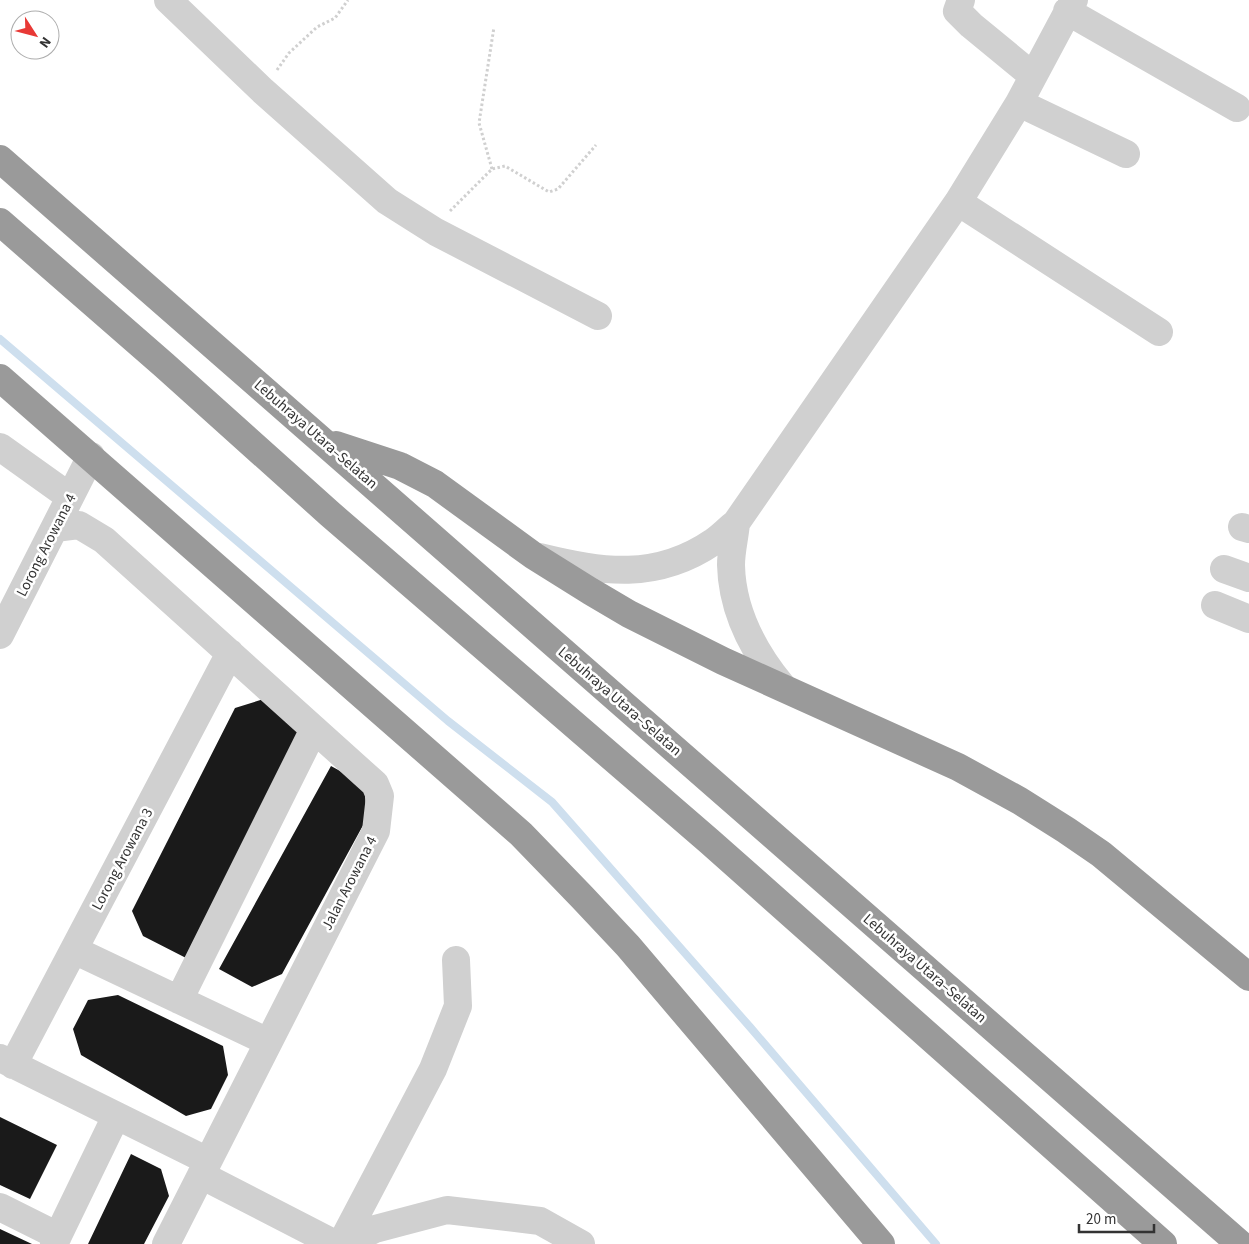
<svg xmlns="http://www.w3.org/2000/svg" width="1249" height="1244" viewBox="0 0 1249 1244" font-family="'Source Sans 3',sans-serif">
<style>
.lines{fill:none;stroke-linecap:round;stroke-linejoin:round}
.stream{stroke:#cedfee;stroke-width:8}
.building{fill:#1a1a1a}
.path{stroke:#d0d0d0;stroke-width:3;stroke-dasharray:2.5 2.5;stroke-linecap:butt}
.minor{stroke:#d0d0d0;stroke-width:28}
.highway{stroke:#9a9a9a;stroke-width:28}
.labels{text-anchor:middle;stroke-width:5;stroke-linejoin:round;paint-order:stroke}
.street-label{font-size:15px;fill:#333;stroke:#fff}
</style>
<rect width="100%" height="100%" fill="#fff"/>
<g class="lines">
<!-- stream -->
<path class="stream" d="M 0,339 L 448,721 L 552,802 L 750,1027 L 936,1244"/>
</g>
<!-- building -->
<path class="building" d="M 270,697 L 303,731 L 188,959 L 143,936 L 132,911 L 235,708 Z
M 331,766 L 364,784 L 367,818 L 282,974 L 252,987 L 219,969 Z
M 118,995 L 223,1046 L 228,1075 L 211,1109 L 186,1116 L 81,1055 L 73,1029 L 88,1000 Z
M 0,1117 L 57,1145 L 30,1199 L 0,1185 Z
M 131,1154 L 161,1169 L 169,1196 L 144,1244 L 88,1244 Z
M 0,1229 L 32,1244 L 0,1244 Z"/>
<g class="lines">
<!-- path -->
<path class="path" d="M 277,70 L 289,53 L 317,27 L 335,18 L 348,0
M 492,169 L 479,123 L 494,27
M 450,211 L 492,169 L 505,166 L 549,192 L 558,189 L 596,145"/>
<!-- minor -->
<path class="minor" d="M 168,0 L 263,91 L 387,201 L 436,232 L 598,316
M 961,0 L 957,11 L 971,25 L 1033,76
M 1067,11 L 1237,108
M 1019,103 L 1126,154
M 958,202 L 1159,332
M 0,447 L 70,497
M 736,523 C 735,536 731,551 731,565 C 732,611 754,652 782,686
M 1242,527 L 1249,529
M 55,528 L 79,525 L 104,540 L 375,784 L 380,796 L 376,831 L 166,1244
M 540,557 C 602,572 656,581 713,542 C 721,537 728,529 736,523 L 958,202 L 1019,103 L 1074,0
M 1224,569 L 1249,578
M 1215,605 L 1249,619
M 0,635 L 91,456
M 74,950 L 268,1042
M 179,1000 L 314,729
M 0,1058 L 208,1161
M 13,1065 L 230,653
M 201,1175 L 335,1244
M 0,1207 L 58,1236
M 54,1244 L 116,1116
M 341,1244 L 433,1069 L 458,1006 L 456,960
M 344,1244 L 375,1229 L 447,1210 L 540,1221 L 581,1244"/>
<!-- highway -->
<path class="highway" d="M 0,159 L 1240,1244
M 0,222 L 164,365 L 330,514 L 709,841 L 1163,1244
M 0,378 L 521,834 L 582,897 L 628,946 L 881,1244
M 336,445 L 400,466 L 435,484 L 534,556 L 590,591 L 629,614 L 723,661 L 958,767 L 1020,801 L 1066,830 L 1101,854 L 1249,977"/>
</g>
<g class="labels">
<!-- street labels -->
<g class="street-label">
<text transform="translate(316 434) rotate(41)" y="5">Lebuhraya Utara–Selatan</text>
<text transform="translate(46 545) rotate(-63)" y="5">Lorong Arowana 4</text>
<text transform="translate(620 701) rotate(41)" y="5">Lebuhraya Utara–Selatan</text>
<text transform="translate(122 859) rotate(-62)" y="5">Lorong Arowana 3</text>
<text transform="translate(349 883) rotate(-63)" y="5">Jalan Arowana 4</text>
<text transform="translate(925 968) rotate(41)" y="5">Lebuhraya Utara–Selatan</text>
</g>
</g>
<!-- north arrow -->
<g transform="translate(35 35) rotate(126)"><circle r="24" fill="#ffffff" stroke="#adadad"/>
<path d="M0-4L9 19L0 12L-9 19Z" fill="#e83936"/>
<text y="-8" font-size="14" font-weight="bold" text-anchor="middle" fill="#333333">N</text>
</g>
<!-- scale -->
<path d="M1079 1224v8h75v-8" fill="none" stroke="#333333" stroke-width="2.5"/>
<text x="1086" y="1224" font-size="15" fill="#333333" stroke="#ffffff" stroke-width="4" paint-order="stroke">20 m</text>
</svg>
